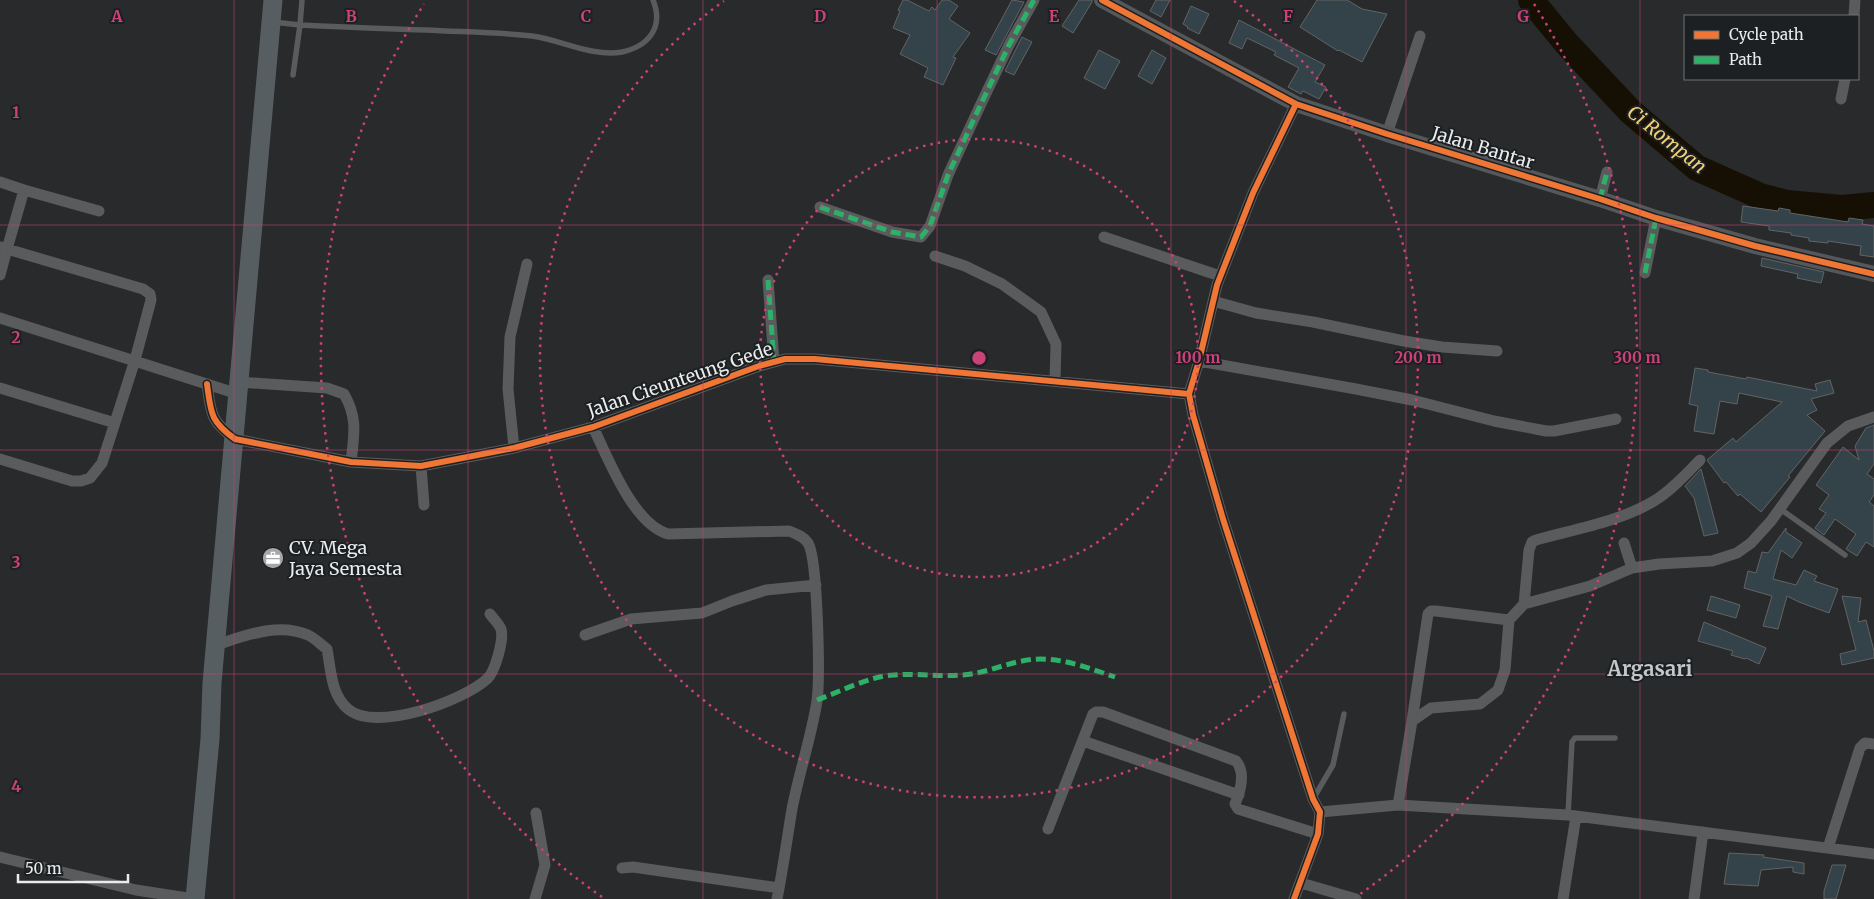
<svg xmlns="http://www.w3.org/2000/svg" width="1874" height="899" viewBox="0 0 1874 899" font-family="Merriweather,serif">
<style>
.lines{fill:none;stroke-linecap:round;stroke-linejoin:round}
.river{stroke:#161004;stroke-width:26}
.building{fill:#344249;stroke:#626465}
.lane{stroke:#5a5b5c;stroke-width:5.5}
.street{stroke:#5a5b5c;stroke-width:11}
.secondary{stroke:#54585b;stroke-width:16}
.primary{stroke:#575e62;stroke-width:19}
.quiet{stroke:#2db169;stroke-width:5;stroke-dasharray:10 5;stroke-linecap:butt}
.cycleway-casing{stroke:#1d2022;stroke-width:9}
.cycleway{stroke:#f07635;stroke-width:6}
.grid{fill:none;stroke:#ca4278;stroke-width:1;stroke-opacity:0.55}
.ring{fill:none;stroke:#ca4278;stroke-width:2.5;stroke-dasharray:2.5 5}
.labels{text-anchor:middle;stroke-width:4;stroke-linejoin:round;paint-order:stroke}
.street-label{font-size:18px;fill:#e9ebec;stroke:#1d2022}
.poi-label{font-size:18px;fill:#e9ebec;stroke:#1d2022;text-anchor:start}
.water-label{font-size:19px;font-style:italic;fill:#f3d077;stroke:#1d2022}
.quarter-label{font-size:20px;font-weight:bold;fill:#c4c8cb;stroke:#1d2022}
.grid-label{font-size:16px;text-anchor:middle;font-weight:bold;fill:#ca4278;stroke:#1d2022;stroke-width:4;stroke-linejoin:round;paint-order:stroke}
.centre{fill:#ca4278;stroke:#1d2022;stroke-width:2.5}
.ring-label{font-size:15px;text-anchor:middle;font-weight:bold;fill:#ca4278;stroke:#1d2022;stroke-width:4;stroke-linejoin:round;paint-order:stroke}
</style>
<rect width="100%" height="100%" fill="#282a2b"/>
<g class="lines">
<!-- river -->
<path class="river" d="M 1531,0 L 1567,44 L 1631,112 L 1697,168 L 1760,196 L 1787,203 L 1842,208 L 1874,205"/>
</g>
<!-- building -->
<path class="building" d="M 903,0 L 907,0 L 929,11 L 932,7 L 935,10 L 942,0 L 949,0 L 958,6 L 949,19 L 970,33 L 953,57 L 956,58 L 943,85 L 924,77 L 928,68 L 900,54 L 910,35 L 893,28 L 900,11 L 898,10 Z
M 1012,0 L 1024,2 L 996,55 L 985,50 Z
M 1079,0 L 1092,0 L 1092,2 L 1073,33 L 1062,26 Z
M 1156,0 L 1170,0 L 1161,17 L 1150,11 Z
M 1317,0 L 1347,0 L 1362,9 L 1387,14 L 1362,62 L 1339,50 L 1338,51 L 1300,27 Z
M 1191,6 L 1209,14 L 1199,34 L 1187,28 L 1188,27 L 1183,24 Z
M 1239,20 L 1325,65 L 1315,82 L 1326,87 L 1319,99 L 1303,91 L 1301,94 L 1288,87 L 1299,68 L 1274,55 L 1276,52 L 1247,38 L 1242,49 L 1229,43 Z
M 1022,37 L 1032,42 L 1014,75 L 1005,71 Z
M 1099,50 L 1120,61 L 1105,89 L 1084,78 Z
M 1152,50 L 1166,58 L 1152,84 L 1138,76 Z
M 1743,206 L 1778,211 L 1779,208 L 1790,210 L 1790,213 L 1848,222 L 1849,218 L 1863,220 L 1862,224 L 1874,226 L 1874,257 L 1860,255 L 1861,246 L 1828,241 L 1828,243 L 1809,241 L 1809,238 L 1791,235 L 1791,233 L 1769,230 L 1769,226 L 1741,222 Z
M 1762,258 L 1824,272 L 1821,283 L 1797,278 L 1798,274 L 1761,266 Z
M 1695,368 L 1708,370 L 1708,372 L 1746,379 L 1747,377 L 1817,391 L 1815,384 L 1830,380 L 1834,393 L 1811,399 L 1817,410 L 1807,415 L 1825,431 L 1788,476 L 1790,477 L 1761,512 L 1740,494 L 1738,496 L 1726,482 L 1724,483 L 1707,460 L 1733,438 L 1736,442 L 1782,402 L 1739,393 L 1737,404 L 1720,401 L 1714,434 L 1694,431 L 1698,406 L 1689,404 Z
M 1874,425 L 1874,464 L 1867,474 L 1874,479 L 1874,495 L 1869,502 L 1874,506 L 1874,547 L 1866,542 L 1857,556 L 1846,549 L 1856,534 L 1835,519 L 1824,535 L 1815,528 L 1826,513 L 1819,509 L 1829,495 L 1816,485 L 1843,447 L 1859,460 L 1855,446 L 1866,428 Z
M 1701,469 L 1718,533 L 1704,536 L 1694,498 L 1685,486 Z
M 1786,528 L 1786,532 L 1802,543 L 1792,558 L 1781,550 L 1773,579 L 1796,585 L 1804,570 L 1817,576 L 1814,581 L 1838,589 L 1829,613 L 1799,602 L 1787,596 L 1778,629 L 1763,626 L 1772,596 L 1744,588 L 1748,571 L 1756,573 L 1762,552 L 1768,553 Z
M 1711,596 L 1740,605 L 1736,618 L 1707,610 Z
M 1842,596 L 1861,598 L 1858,622 L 1866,620 L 1874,651 L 1874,658 L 1842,665 L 1840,654 L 1856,650 Z
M 1704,622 L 1766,648 L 1759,664 L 1746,658 L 1745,659 L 1731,655 L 1733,651 L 1698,641 Z
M 1729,853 L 1764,855 L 1763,857 L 1804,863 L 1804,874 L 1793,872 L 1793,867 L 1761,870 L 1758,886 L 1724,884 Z
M 1832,865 L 1846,865 L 1836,899 L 1824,899 L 1824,891 Z"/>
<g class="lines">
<!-- lane -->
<path class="lane" d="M 273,22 L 300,25 C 342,27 384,29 426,30 C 461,32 497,32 532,36 C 562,40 591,57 622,52 C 649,46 664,27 653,0
M 293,75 L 300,25 L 302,0
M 1779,508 L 1845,555
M 1313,799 L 1333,765 L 1344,714
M 1568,815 L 1572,742 L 1575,738 L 1615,738"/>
<!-- street -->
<path class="street" d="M 1854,16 L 1855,0
M 1841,99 L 1845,79
M 1387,134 L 1420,36
M 0,182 L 24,190 L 7,249 L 143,289 L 150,294 L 151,300 L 135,360 L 102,463 L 90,478 L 81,481 L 72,481 L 0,459
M 24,190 L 99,211
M 1600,199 L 1607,172
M 820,207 L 892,232 L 921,237 L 930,226 L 948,175 L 980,106 L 1009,45 L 1034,0
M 1104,237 L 1220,276
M 935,256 L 965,266 L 1002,284 L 1041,312 L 1056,344 L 1055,381
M 1645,273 L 1656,218
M 0,275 L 7,249 L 1,247
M 768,280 L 774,362
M 1213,301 L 1256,313 L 1313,322 L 1404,341 L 1442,347 L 1497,351
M 0,318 L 238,394
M 1199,361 L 1356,389 L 1412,400 L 1494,421 L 1546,431 L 1554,431 L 1616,419
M 239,382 L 327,388 L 344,394 C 358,418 354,435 351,462
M 207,384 C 211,413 210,421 235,439 L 351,462 L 421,466 L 514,448 L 593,427 L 759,366 L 785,359 L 815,359 L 1189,394
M 0,388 L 115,423
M 593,427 C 608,458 633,524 668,534 L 789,531 C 796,534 803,536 808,543 C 818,559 820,679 817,701 C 811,738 799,773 792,809 C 787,839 783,869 777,899
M 514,448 L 508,389 L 510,337 L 527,264
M 421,466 L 424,505
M 1624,543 L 1632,568
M 1524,604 L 1529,550 L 1532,542 L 1536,540 C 1575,529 1619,522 1654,501 C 1672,490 1686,474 1700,460
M 585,635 L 631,619 L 702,613 L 732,601 L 766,590 L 816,585
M 216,645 C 245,636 277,622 308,635 C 315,638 321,645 327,649 C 331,670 331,695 348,709 C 375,733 463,701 487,679 C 495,672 504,640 501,629 C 499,624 493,618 490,614
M 1412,721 L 1428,614 L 1431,611 L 1436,611 L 1509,620
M 1083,741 L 1239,795
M 1398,805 L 1412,721 L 1431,708 L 1480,704 L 1498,690 L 1505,670 L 1509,620 L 1524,604 L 1590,586 L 1632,568 L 1659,564 L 1712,561 L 1737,553 L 1751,543 L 1771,521 L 1827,443 L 1848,426 L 1874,417
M 1320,812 L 1398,805 L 1568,815 L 1874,854
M 1048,829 L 1093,714 L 1096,712 L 1103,712 L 1236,761 C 1246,773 1241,790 1235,804 L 1238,809 L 1318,834
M 1828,848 L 1860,748 L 1865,743 L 1874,744
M 0,857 L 136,890 L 194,899
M 622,868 L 633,867 L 779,888
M 1301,883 L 1356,899
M 535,899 L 545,865 L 536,813
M 1294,899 L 1318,834 L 1320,812 L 1313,799 L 1223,519 L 1193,415 L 1189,394 L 1199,361 L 1217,285 L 1253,193 L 1296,104
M 1563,899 L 1576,816
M 1694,899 L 1703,832"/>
<!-- secondary -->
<path class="secondary" d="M 1102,0 L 1296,104 L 1387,134 L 1600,199 L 1656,218 L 1755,246 L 1874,274"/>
<!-- primary -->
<path class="primary" d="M 195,899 L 210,739 L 212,683 L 273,0"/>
<!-- quiet -->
<path class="quiet" d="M 1600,199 L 1607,172
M 820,207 L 892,232 L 921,237 L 930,226 L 948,175 L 980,106 L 1009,45 L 1034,0
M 1645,273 L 1656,218
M 768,280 L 774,362
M 817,700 C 839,692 871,676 893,675 C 916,673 939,677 962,675 C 983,674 1001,665 1022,661 C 1054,654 1085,667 1115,677"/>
<!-- cycleway casing -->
<g class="cycleway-casing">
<path id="cycleway" d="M 1102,0 L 1296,104 L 1387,134 L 1600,199 L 1656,218 L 1755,246 L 1874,274
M 207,384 C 211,413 210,421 235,439 L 351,462 L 421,466 L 514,448 L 593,427 L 759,366 L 785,359 L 815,359 L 1189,394
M 1294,899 L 1318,834 L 1320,812 L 1313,799 L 1223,519 L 1193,415 L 1189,394 L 1199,361 L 1217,285 L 1253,193 L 1296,104"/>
</g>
<!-- cycleway -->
<use href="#cycleway" class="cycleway"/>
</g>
<!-- grid -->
<path class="grid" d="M 234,0 L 234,899M 468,0 L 468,899M 703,0 L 703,899M 937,0 L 937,899M 1171,0 L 1171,899M 1406,0 L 1406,899M 1640,0 L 1640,899M 0,225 L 1874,225M 0,450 L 1874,450M 0,674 L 1874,674"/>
<!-- distance rings -->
<g class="ring">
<circle cx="979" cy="358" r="219"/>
<path d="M1234 1A439 439 0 1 1 724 1"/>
<path d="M602 897A658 658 0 0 1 424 4M1534 4A658 658 0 0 1 1356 897"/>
</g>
<!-- icons -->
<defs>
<g id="office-disc" transform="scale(1.125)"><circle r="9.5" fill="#a5a7a8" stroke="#1d2022"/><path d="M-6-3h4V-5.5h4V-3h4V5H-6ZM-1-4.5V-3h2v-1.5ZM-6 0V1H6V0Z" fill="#fff"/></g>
</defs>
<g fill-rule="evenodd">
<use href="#office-disc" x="273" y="558"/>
</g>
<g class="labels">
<!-- street labels -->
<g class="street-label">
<text transform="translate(1483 148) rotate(17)" y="6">Jalan Bantar</text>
<text transform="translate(680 380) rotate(-19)" y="6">Jalan Cieunteung Gede</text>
</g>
<!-- poi labels -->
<g class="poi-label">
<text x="289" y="554">CV. Mega<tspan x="289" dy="21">Jaya Semesta</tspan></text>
</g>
<!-- water labels -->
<g class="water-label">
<text transform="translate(1667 139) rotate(39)" y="7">Ci Rompan</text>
</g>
<!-- quarter labels -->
<g class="quarter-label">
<text x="1650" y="676">Argasari</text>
</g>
</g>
<g class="grid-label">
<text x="117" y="22">A</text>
<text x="351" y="22">B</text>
<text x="586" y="22">C</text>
<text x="820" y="22">D</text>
<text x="1054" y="22">E</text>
<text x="1288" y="22">F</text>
<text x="1523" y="22">G</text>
<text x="16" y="118">1</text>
<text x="16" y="343">2</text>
<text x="16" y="568">3</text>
<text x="16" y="792">4</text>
</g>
<circle cx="979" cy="358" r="8" class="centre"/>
<g class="ring-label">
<text x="1198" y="363">100 m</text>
<text x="1418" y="363">200 m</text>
<text x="1637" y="363">300 m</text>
</g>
<!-- legend -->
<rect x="1684" y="15" width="175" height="65" fill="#1d2022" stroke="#6f7173"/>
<rect x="1694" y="31" width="25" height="8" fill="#f07635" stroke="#6f7173"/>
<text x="1729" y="40" font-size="15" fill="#e9ebec">Cycle path</text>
<rect x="1694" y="56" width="25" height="8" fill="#2db169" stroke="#6f7173"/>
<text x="1729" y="65" font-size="15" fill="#e9ebec">Path</text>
<!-- scale -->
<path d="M18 874v8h110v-8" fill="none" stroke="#e9ebec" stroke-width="2.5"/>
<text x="25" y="874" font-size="15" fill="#e9ebec" stroke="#1d2022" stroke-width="4" paint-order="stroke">50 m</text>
</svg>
